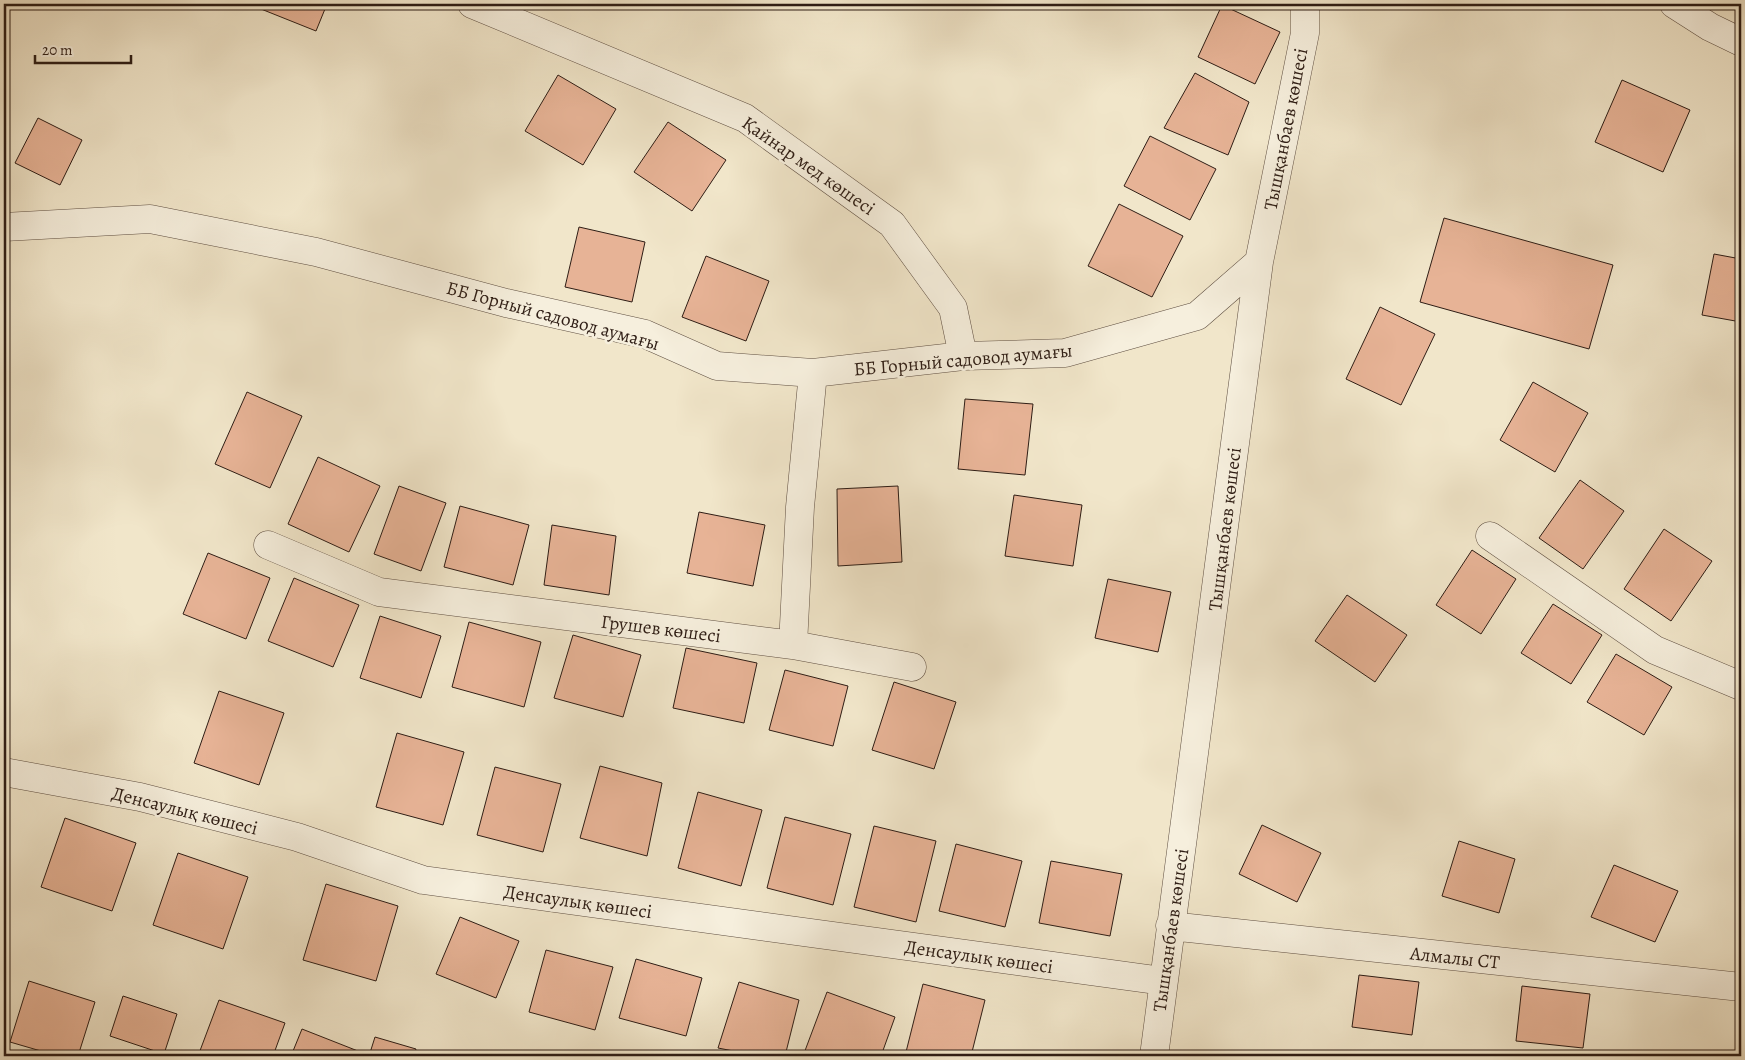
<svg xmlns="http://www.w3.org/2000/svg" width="1745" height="1060" viewBox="0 0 1745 1060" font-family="Alegreya,serif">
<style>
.building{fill:#e7b396;stroke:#2e1d15}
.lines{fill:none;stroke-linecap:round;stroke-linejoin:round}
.minor-casing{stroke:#5f4f42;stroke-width:29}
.minor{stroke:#f6efdd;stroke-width:28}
.labels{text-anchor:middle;stroke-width:5;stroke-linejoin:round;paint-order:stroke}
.street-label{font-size:19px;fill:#2e1d15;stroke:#f6efdd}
</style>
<rect width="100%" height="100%" fill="#f1e6ca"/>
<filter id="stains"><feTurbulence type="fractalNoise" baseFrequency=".004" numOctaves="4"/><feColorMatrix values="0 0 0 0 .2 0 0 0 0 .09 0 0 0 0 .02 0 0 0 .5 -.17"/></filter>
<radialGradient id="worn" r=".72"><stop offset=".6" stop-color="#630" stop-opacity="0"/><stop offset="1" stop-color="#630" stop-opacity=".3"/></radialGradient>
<!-- building -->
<path class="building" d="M 257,4 L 327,4 L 316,31 L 256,7 Z
M 1222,5 L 1280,32 L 1255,84 L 1198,57 Z
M 1195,73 L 1249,102 L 1228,155 L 1164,128 Z
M 558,75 L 616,109 L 583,165 L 525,131 Z
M 1622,80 L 1690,110 L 1663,172 L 1595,142 Z
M 38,118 L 82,140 L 60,185 L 15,163 Z
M 668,122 L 726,160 L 692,211 L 634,172 Z
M 1150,136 L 1216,169 L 1190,220 L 1124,186 Z
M 1119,204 L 1183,236 L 1152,297 L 1088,266 Z
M 1444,218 L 1613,265 L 1589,349 L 1420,302 Z
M 579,227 L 645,242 L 632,302 L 565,287 Z
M 1714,254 L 1741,259 L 1741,322 L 1702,315 Z
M 706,256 L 769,281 L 746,341 L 682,317 Z
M 1380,307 L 1435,334 L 1401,405 L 1346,379 Z
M 1533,382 L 1588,413 L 1555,472 L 1500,440 Z
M 247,392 L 302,416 L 270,488 L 215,464 Z
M 965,399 L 1033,404 L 1025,475 L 958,469 Z
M 318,457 L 380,486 L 349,552 L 288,524 Z
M 1580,480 L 1624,511 L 1583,569 L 1539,538 Z
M 399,486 L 446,503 L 421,571 L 374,554 Z
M 898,486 L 902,562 L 838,566 L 837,489 Z
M 1014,495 L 1082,505 L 1073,566 L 1005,556 Z
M 460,506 L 529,525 L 513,585 L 444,567 Z
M 699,512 L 765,525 L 753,586 L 687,573 Z
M 552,525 L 616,536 L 609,595 L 544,585 Z
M 1664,529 L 1712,561 L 1671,621 L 1624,589 Z
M 1472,550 L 1516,579 L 1481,634 L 1436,605 Z
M 208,553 L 270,578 L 246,639 L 183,614 Z
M 294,578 L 359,605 L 333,667 L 268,641 Z
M 1108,579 L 1171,592 L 1158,652 L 1095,638 Z
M 1347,595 L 1407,635 L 1375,682 L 1315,641 Z
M 1553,604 L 1602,635 L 1571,684 L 1521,653 Z
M 380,616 L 441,636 L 421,698 L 360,678 Z
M 469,622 L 541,642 L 524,707 L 452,687 Z
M 1741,628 L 1741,661 L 1737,660 Z
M 573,635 L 641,655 L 623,717 L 554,698 Z
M 686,648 L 757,663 L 744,723 L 673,708 Z
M 1616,654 L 1672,687 L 1644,735 L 1587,702 Z
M 785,670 L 848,686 L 833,746 L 769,730 Z
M 894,682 L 956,702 L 934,769 L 872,750 Z
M 219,691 L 284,713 L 259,785 L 194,763 Z
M 397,733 L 464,752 L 443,825 L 376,807 Z
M 600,766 L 662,783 L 647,856 L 580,838 Z
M 495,767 L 561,784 L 543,852 L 477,835 Z
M 698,792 L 762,810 L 741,886 L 678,868 Z
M 785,817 L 851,834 L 833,905 L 767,888 Z
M 65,818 L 136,843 L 112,911 L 41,887 Z
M 1262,825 L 1321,853 L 1297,902 L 1239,874 Z
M 874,826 L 936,841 L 916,922 L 854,907 Z
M 1459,841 L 1515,859 L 1499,913 L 1442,896 Z
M 956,844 L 1022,861 L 1005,927 L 939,911 Z
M 178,853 L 248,877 L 223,949 L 153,925 Z
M 1051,861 L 1122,874 L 1110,936 L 1039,923 Z
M 1614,865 L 1678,891 L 1655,942 L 1591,917 Z
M 326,884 L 398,906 L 376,981 L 303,960 Z
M 460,917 L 519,941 L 496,998 L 436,974 Z
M 546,950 L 613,967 L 595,1030 L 529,1012 Z
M 636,959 L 702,978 L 686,1036 L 619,1018 Z
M 1359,975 L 1419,982 L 1412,1035 L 1352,1027 Z
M 29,981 L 95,1002 L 78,1056 L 58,1056 L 10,1042 Z
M 739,982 L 799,1000 L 785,1056 L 759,1056 L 718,1048 Z
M 923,984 L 985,1000 L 971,1056 L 905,1056 Z
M 1522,986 L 1590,994 L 1583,1048 L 1516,1041 Z
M 827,992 L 895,1017 L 881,1056 L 803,1056 Z
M 123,996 L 177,1014 L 164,1054 L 110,1036 Z
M 219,1000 L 285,1023 L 273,1056 L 198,1056 Z
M 302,1029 L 363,1053 L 362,1056 L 291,1056 Z
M 375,1037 L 416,1049 L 414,1056 L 369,1056 Z"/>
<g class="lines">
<!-- minor casing -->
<g class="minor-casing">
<path id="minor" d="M 472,4 L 745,118 L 892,224 L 953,308 L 963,356
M 1674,4 L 1710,27 L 1741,42
M 4,227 L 150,219 L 316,252 L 506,303 L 645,334 L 717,366 L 813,373 L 963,356 L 1065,353 L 1197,316 L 1259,262
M 1490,536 L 1655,650 L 1741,686
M 268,545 L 379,592 L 793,645 L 800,507 L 813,373
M 793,645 L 912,667
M 4,772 L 140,797 L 297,837 L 423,880 L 1163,981
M 1170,926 L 1741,987
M 1154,1056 L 1259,262 L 1305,33 L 1305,4"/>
</g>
<!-- minor -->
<use href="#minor" class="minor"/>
</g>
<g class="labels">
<!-- street labels -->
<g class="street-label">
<text transform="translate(1285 129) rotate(-79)" y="7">Тышқанбаев көшесі</text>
<text transform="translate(809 165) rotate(35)" y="7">Қайнар мед көшесі</text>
<text transform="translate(553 315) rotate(15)" y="7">ББ Горный садовод аумағы</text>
<text transform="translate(963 359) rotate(-5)" y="7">ББ Горный садовод аумағы</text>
<text transform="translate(1224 529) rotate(-83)" y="7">Тышқанбаев көшесі</text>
<text transform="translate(661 628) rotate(7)" y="7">Грушев көшесі</text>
<text transform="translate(185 810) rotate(14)" y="7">Денсаулық көшесі</text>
<text transform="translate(578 901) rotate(8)" y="7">Денсаулық көшесі</text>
<text transform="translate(1170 930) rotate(-82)" y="7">Тышқанбаев көшесі</text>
<text transform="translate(979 956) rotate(8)" y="7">Денсаулық көшесі</text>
<text transform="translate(1455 957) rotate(6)" y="7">Алмалы СТ</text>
</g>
</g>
<!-- margin -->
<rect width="1745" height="1060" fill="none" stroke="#f1e6ca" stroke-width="20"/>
<rect x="5" y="5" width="1735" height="1050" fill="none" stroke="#2e1d15" stroke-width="2.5"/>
<rect x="10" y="10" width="1725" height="1040" fill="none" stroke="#2e1d15"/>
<!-- scale -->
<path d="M35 55v8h96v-8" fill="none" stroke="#2e1d15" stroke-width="2.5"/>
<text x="42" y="55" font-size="15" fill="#2e1d15" stroke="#f6efdd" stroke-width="4" paint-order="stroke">20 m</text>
<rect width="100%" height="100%" filter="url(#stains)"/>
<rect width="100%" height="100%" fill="url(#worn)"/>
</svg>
